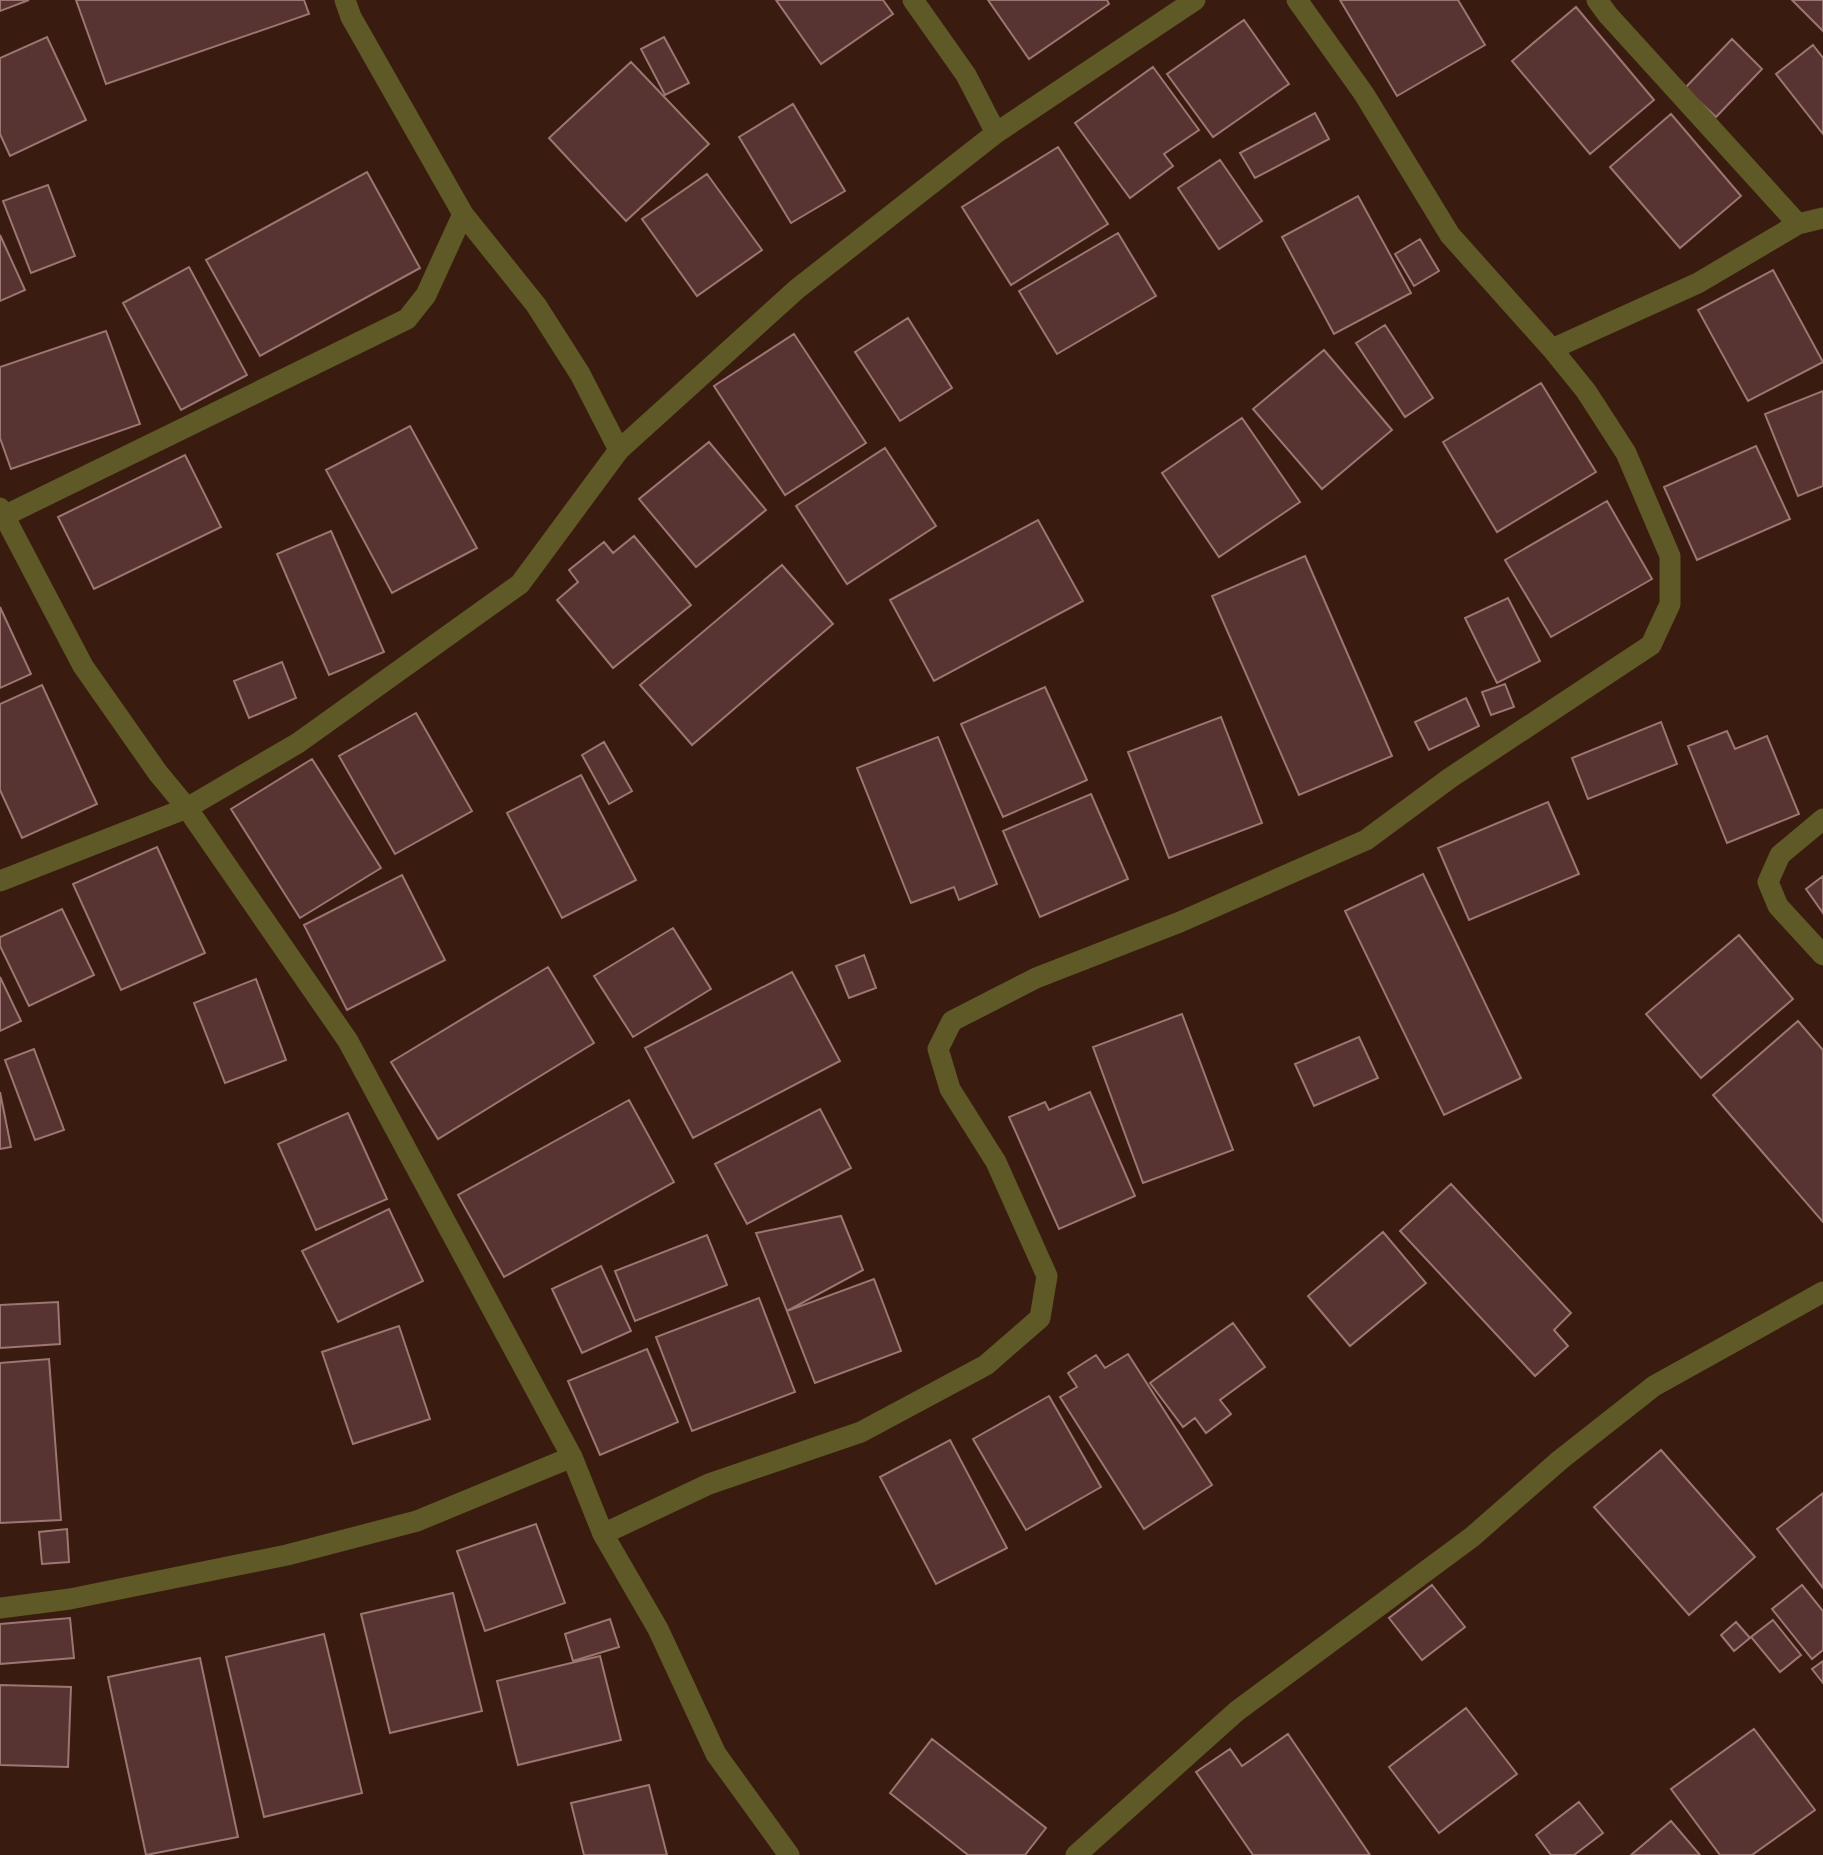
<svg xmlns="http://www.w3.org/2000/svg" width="1823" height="1855" viewBox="0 0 1823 1855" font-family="Arial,sans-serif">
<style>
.building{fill:#573432;stroke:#9d7572;stroke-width:2}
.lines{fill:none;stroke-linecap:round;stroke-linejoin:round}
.street{stroke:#5e5926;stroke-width:21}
</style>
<rect width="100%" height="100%" fill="#391c0f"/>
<!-- building -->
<path class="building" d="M 0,0 L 29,0 L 0,11 Z
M 76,0 L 304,0 L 309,14 L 106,84 Z
M 776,0 L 883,0 L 893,14 L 821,64 Z
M 988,0 L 1107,0 L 1109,4 L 1029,59 Z
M 1340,0 L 1458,0 L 1485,45 L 1397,96 Z
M 1792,0 L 1823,0 L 1823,31 Z
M 1576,7 L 1654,100 L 1590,154 L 1512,61 Z
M 1244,20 L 1289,84 L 1213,137 L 1167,74 Z
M 47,37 L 86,120 L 10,156 L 0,134 L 0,58 Z
M 664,37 L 689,83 L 665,95 L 641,49 Z
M 1732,39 L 1762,69 L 1716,117 L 1685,88 Z
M 1813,45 L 1823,58 L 1823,134 L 1776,74 Z
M 631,62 L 709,144 L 626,221 L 549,138 Z
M 1153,67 L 1199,130 L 1164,154 L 1173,166 L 1130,198 L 1075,123 Z
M 793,104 L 845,191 L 791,223 L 739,137 Z
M 1315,113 L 1329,139 L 1255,178 L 1240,153 Z
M 1671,114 L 1741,196 L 1680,248 L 1610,167 Z
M 1058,147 L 1108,224 L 1011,285 L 962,207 Z
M 1220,160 L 1262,221 L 1219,249 L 1178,188 Z
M 367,172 L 420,268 L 260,356 L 206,260 Z
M 707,174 L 762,250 L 697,296 L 642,219 Z
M 48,185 L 75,256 L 31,273 L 3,201 Z
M 1358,196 L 1411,293 L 1334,334 L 1282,237 Z
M 1118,233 L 1156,296 L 1057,354 L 1019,291 Z
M 0,235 L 25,290 L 0,301 Z
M 1420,239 L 1439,271 L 1414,286 L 1395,254 Z
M 189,267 L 247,375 L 181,410 L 123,303 Z
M 1773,270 L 1823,362 L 1748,401 L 1698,310 Z
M 908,318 L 952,388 L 900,421 L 855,352 Z
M 1385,325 L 1433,398 L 1405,417 L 1356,343 Z
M 106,331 L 140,424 L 11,469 L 0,438 L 0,367 Z
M 794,334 L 866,443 L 785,495 L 714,386 Z
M 1324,350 L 1392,430 L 1322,489 L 1253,409 Z
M 1541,383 L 1596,472 L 1497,532 L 1443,442 Z
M 1823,391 L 1823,486 L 1798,496 L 1765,414 Z
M 1242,418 L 1300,502 L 1219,557 L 1162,473 Z
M 410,426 L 477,548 L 392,593 L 326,470 Z
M 709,442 L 766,510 L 696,567 L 639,499 Z
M 1756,446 L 1790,519 L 1697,560 L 1664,487 Z
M 885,448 L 936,526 L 847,584 L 796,506 Z
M 185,455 L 221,527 L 94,589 L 58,517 Z
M 1607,501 L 1652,579 L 1551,637 L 1505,560 Z
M 1038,520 L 1083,601 L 934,681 L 890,600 Z
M 331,531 L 384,652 L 329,675 L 277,554 Z
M 634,536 L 691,605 L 613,668 L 557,600 L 578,582 L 569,570 L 604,542 L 613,553 Z
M 1305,556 L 1392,756 L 1299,795 L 1212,596 Z
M 782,565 L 833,624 L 692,745 L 640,685 Z
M 1508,598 L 1540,661 L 1497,683 L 1465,618 Z
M 0,607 L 31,674 L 0,688 Z
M 282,662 L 296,698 L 249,718 L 234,681 Z
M 1505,684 L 1514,707 L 1491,715 L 1482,692 Z
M 42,685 L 97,804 L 22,838 L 0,790 L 0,704 Z
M 1045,687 L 1087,780 L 1003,817 L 961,724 Z
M 1466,698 L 1479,726 L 1429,750 L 1415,722 Z
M 416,713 L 472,811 L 395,854 L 339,756 Z
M 1221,717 L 1262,823 L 1169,858 L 1128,752 Z
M 1661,722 L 1677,764 L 1588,799 L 1572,758 Z
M 1727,731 L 1735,749 L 1767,736 L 1799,814 L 1727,843 L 1688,746 Z
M 938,737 L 997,884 L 959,900 L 954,887 L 911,903 L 857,768 Z
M 604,742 L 632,791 L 609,804 L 582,755 Z
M 312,759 L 381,868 L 300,918 L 231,809 Z
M 581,775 L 636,880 L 562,918 L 507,813 Z
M 1091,794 L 1128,879 L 1040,917 L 1003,831 Z
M 1548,802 L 1579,874 L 1469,920 L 1438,848 Z
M 157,847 L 205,953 L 121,990 L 73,884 Z
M 1423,874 L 1521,1078 L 1444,1115 L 1345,911 Z
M 402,875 L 445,960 L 347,1010 L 304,925 Z
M 1823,876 L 1823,913 L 1806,889 Z
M 62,909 L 94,975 L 29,1006 L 0,946 L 0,937 Z
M 673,928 L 711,989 L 633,1037 L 594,976 Z
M 1739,935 L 1793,999 L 1701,1078 L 1646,1014 Z
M 864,955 L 876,988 L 849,998 L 836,966 Z
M 548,967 L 594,1043 L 438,1139 L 391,1062 Z
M 792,972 L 840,1061 L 693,1138 L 645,1048 Z
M 0,977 L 21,1021 L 0,1031 Z
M 256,979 L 286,1060 L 225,1083 L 194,1003 Z
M 1182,1014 L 1233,1150 L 1143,1183 L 1093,1047 Z
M 1798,1021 L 1823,1050 L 1823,1222 L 1713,1095 Z
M 1359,1037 L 1378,1078 L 1314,1106 L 1295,1064 Z
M 34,1049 L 64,1130 L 35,1140 L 5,1060 Z
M 0,1092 L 11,1147 L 0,1149 Z
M 1090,1092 L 1135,1196 L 1059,1229 L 1009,1117 L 1045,1102 L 1049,1110 Z
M 629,1100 L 674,1182 L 504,1277 L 458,1195 Z
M 820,1109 L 851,1168 L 747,1224 L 715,1164 Z
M 348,1113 L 387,1199 L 316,1230 L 278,1144 Z
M 1451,1184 L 1571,1313 L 1554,1330 L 1568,1346 L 1535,1376 L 1400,1231 Z
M 389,1209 L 423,1281 L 338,1322 L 302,1251 Z
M 841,1216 L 863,1270 L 787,1311 L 756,1233 Z
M 1383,1232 L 1426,1283 L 1350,1346 L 1308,1296 Z
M 707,1235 L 727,1285 L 635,1321 L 615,1271 Z
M 601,1266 L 631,1331 L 582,1353 L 552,1289 Z
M 874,1279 L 901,1351 L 815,1383 L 787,1311 Z
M 759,1298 L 795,1392 L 692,1431 L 656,1337 Z
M 58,1302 L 60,1344 L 0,1348 L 0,1305 Z
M 1233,1323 L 1265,1367 L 1220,1400 L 1231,1414 L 1206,1433 L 1195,1418 L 1183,1427 L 1150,1383 Z
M 399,1326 L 430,1419 L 353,1444 L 322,1352 Z
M 647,1349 L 678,1422 L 600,1455 L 568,1381 Z
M 1128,1354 L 1212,1485 L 1144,1529 L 1060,1397 L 1077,1387 L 1068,1373 L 1096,1355 L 1105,1368 Z
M 49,1359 L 61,1520 L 0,1523 L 0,1363 Z
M 1049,1396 L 1101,1487 L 1026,1530 L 973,1439 Z
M 950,1440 L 1007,1548 L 936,1584 L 880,1477 Z
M 1661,1450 L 1755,1557 L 1689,1615 L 1594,1507 Z
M 1823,1493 L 1823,1588 L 1777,1529 Z
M 536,1524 L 565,1603 L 485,1631 L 457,1551 Z
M 67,1529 L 69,1562 L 42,1564 L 39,1532 Z
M 1432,1585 L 1465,1627 L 1422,1660 L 1389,1618 Z
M 1802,1585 L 1823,1611 L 1823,1650 L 1812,1659 L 1772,1609 Z
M 453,1593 L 482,1711 L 390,1733 L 361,1614 Z
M 70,1618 L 74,1658 L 0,1664 L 0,1624 Z
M 610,1619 L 619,1647 L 573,1661 L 565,1634 Z
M 1773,1620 L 1801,1655 L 1780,1672 L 1751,1637 Z
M 1736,1622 L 1750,1638 L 1734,1651 L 1721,1635 Z
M 324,1634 L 362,1793 L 264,1817 L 226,1657 Z
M 600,1656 L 621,1740 L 518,1765 L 497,1681 Z
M 200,1658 L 238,1837 L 146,1855 L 108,1677 Z
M 1823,1661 L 1823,1683 L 1812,1669 Z
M 0,1685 L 71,1687 L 68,1767 L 0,1765 Z
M 1466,1708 L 1517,1774 L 1439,1833 L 1389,1767 Z
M 1754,1729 L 1815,1810 L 1752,1855 L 1720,1855 L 1671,1789 Z
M 1288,1734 L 1370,1855 L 1253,1855 L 1196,1772 L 1230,1749 L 1242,1766 Z
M 932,1739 L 1046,1828 L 1025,1855 L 968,1855 L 890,1793 Z
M 649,1785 L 667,1855 L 584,1855 L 571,1803 Z
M 1579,1802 L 1603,1833 L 1574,1855 L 1551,1855 L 1536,1835 Z
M 1671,1821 L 1700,1855 L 1631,1855 Z"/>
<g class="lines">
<!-- street -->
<path class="street" d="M 345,0 L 351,17 L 463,214 L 536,305 L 580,374 L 619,450
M 913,0 L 966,75 L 996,133
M 1597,0 L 1608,15 L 1798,224
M 1552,349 L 1698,283 L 1798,224 L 1823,218
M 0,508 L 83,666 L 158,773 L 187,808 L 348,1041 L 572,1457 L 603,1534 L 658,1629 L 716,1754 L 789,1855
M 4,516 L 407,319 L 426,295 L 463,214
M 1823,819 L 1780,855 L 1768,882 L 1778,906 L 1823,955
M 0,881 L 187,808 L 298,743 L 520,584 L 619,450 L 797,289 L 996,133 L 1195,0
M 603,1534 L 709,1484 L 861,1432 L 986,1365 L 1040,1318 L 1047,1276 L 996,1162 L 950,1089 L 938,1049 L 952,1021 L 1036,978 L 1180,922 L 1366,840 L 1450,778 L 1651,645 L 1670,604 L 1670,556 L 1626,453 L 1586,391 L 1552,349 L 1450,235 L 1364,94 L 1297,0
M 0,1608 L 70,1599 L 287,1555 L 417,1521 L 572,1457
M 1076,1855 L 1237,1711 L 1472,1537 L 1560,1460 L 1654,1386 L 1823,1292"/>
</g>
</svg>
